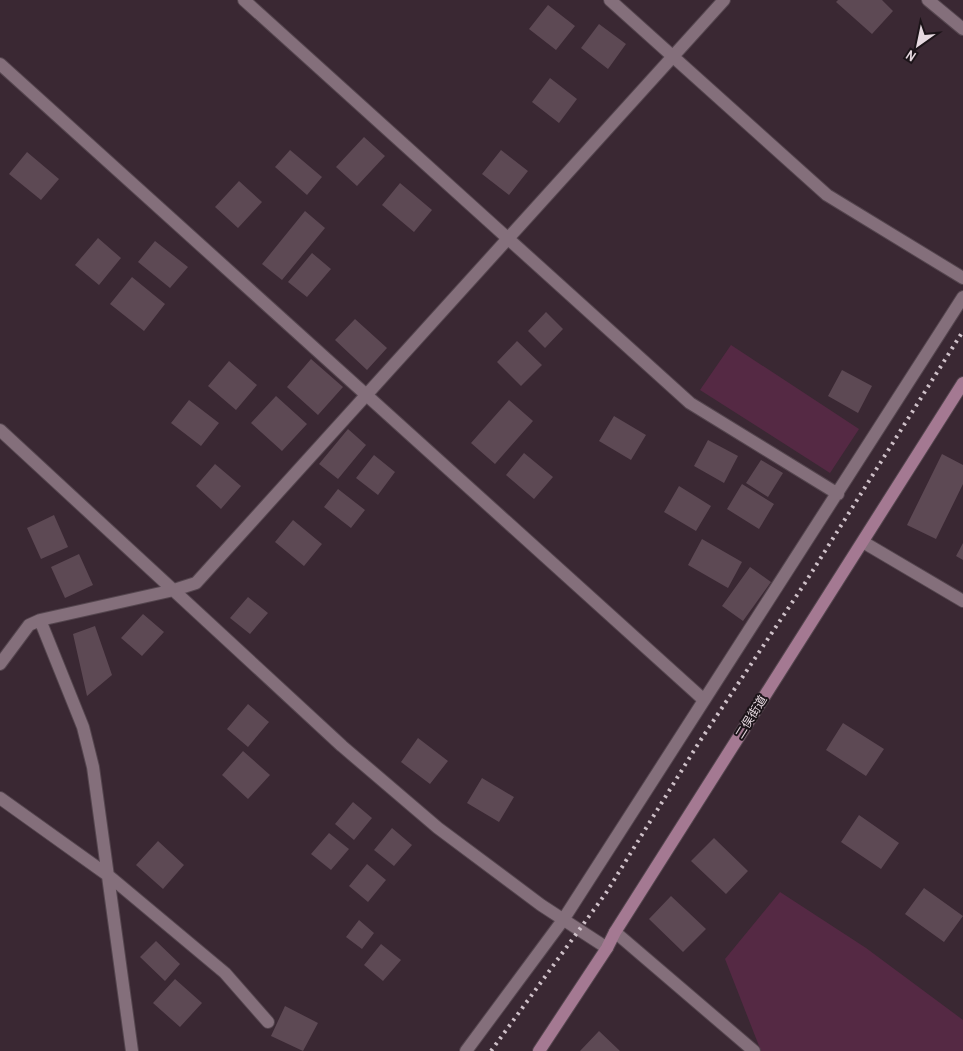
<svg xmlns="http://www.w3.org/2000/svg" width="963" height="1051" viewBox="0 0 963 1051" font-family="'Archivo Narrow','Noto Sans JP',sans-serif">
<style>
.green{fill:#552944}
.building{fill:#5d4954}
.lines{fill:none;stroke-linecap:round;stroke-linejoin:round}
.street-casing{stroke:#54454e;stroke-width:14}
.secondary-casing{stroke:#54454e;stroke-width:14}
.street{stroke:#846f7b;stroke-width:12}
.secondary{stroke:#a47992;stroke-width:12}
.rail{stroke:#cfc1c9;stroke-width:4;stroke-dasharray:2.5 5;stroke-linecap:butt}
.labels{text-anchor:middle;stroke-width:4;stroke-linejoin:round;paint-order:stroke}
.street-label{font-size:12px;fill:#e7dae1;stroke:#1c1419}
</style>
<rect width="100%" height="100%" fill="#3a2833"/>
<!-- green -->
<path class="green" d="M 731,345 L 859,429 L 830,473 L 700,390 Z
M 780,892 L 866,948 L 963,1020 L 963,1051 L 761,1051 L 725,959 Z"/>
<!-- building -->
<path class="building" d="M 838,0 L 882,0 L 893,11 L 872,34 L 836,2 Z
M 548,5 L 575,26 L 556,50 L 529,29 Z
M 599,24 L 626,44 L 608,69 L 581,48 Z
M 550,78 L 577,99 L 559,123 L 532,102 Z
M 364,137 L 385,156 L 357,186 L 336,167 Z
M 290,150 L 322,177 L 307,195 L 275,167 Z
M 501,150 L 528,171 L 509,195 L 482,174 Z
M 27,152 L 59,179 L 41,200 L 9,174 Z
M 239,181 L 262,202 L 238,228 L 215,207 Z
M 400,183 L 432,210 L 414,232 L 382,205 Z
M 305,211 L 325,228 L 282,280 L 262,264 Z
M 98,238 L 121,258 L 99,285 L 75,265 Z
M 155,241 L 188,267 L 170,288 L 138,262 Z
M 312,253 L 331,269 L 307,297 L 288,282 Z
M 132,277 L 165,304 L 144,331 L 110,304 Z
M 546,312 L 563,329 L 545,348 L 528,331 Z
M 355,319 L 387,348 L 367,370 L 335,340 Z
M 517,341 L 542,365 L 521,386 L 497,362 Z
M 311,359 L 343,387 L 318,415 L 287,387 Z
M 229,361 L 257,385 L 236,410 L 208,386 Z
M 842,370 L 872,386 L 858,413 L 828,396 Z
M 276,396 L 307,424 L 282,451 L 251,423 Z
M 189,400 L 219,423 L 201,446 L 171,423 Z
M 509,400 L 533,421 L 495,464 L 471,443 Z
M 614,416 L 646,435 L 631,460 L 599,441 Z
M 348,429 L 366,445 L 338,479 L 319,464 Z
M 708,440 L 738,456 L 724,483 L 694,466 Z
M 524,453 L 553,477 L 534,499 L 506,475 Z
M 942,454 L 963,465 L 963,484 L 936,539 L 907,525 Z
M 374,455 L 395,472 L 378,495 L 356,478 Z
M 761,460 L 783,473 L 768,497 L 746,483 Z
M 215,464 L 241,486 L 221,509 L 196,486 Z
M 742,484 L 774,504 L 759,529 L 727,509 Z
M 679,486 L 711,506 L 696,531 L 664,512 Z
M 338,489 L 365,510 L 351,528 L 324,507 Z
M 54,515 L 68,547 L 41,559 L 27,528 Z
M 293,520 L 322,544 L 304,566 L 275,542 Z
M 702,539 L 742,562 L 728,588 L 688,565 Z
M 963,543 L 963,560 L 956,556 Z
M 79,554 L 93,585 L 65,598 L 51,567 Z
M 750,567 L 771,582 L 743,621 L 722,606 Z
M 248,597 L 268,613 L 250,634 L 230,618 Z
M 143,614 L 164,632 L 142,656 L 121,638 Z
M 95,626 L 112,675 L 87,696 L 73,634 Z
M 248,704 L 269,722 L 248,747 L 227,729 Z
M 843,723 L 884,749 L 866,776 L 826,750 Z
M 418,738 L 448,761 L 430,784 L 401,762 Z
M 243,751 L 270,775 L 248,799 L 222,775 Z
M 482,778 L 514,797 L 499,822 L 467,803 Z
M 353,802 L 372,818 L 354,840 L 335,824 Z
M 859,815 L 899,843 L 881,869 L 841,842 Z
M 392,828 L 412,845 L 394,866 L 374,850 Z
M 329,833 L 349,849 L 331,870 L 311,854 Z
M 714,838 L 748,871 L 726,894 L 691,861 Z
M 158,841 L 184,865 L 163,889 L 136,865 Z
M 367,864 L 386,880 L 368,902 L 349,886 Z
M 924,888 L 963,916 L 944,942 L 905,914 Z
M 671,896 L 706,929 L 683,952 L 649,919 Z
M 359,920 L 374,933 L 362,949 L 346,937 Z
M 156,941 L 180,964 L 165,981 L 140,957 Z
M 381,944 L 401,960 L 383,981 L 364,965 Z
M 175,979 L 202,1003 L 180,1027 L 153,1003 Z
M 285,1006 L 318,1023 L 303,1051 L 271,1036 Z
M 599,1031 L 620,1051 L 580,1051 Z"/>
<g class="lines">
<!-- street casing -->
<g class="street-casing">
<path id="street" d="M 244,0 L 690,403 L 838,494
M 610,0 L 827,195 L 963,278
M 928,0 L 963,29
M 0,64 L 704,700
M 0,430 L 342,746 L 438,828 L 541,905 L 607,948
M 863,542 L 963,601
M 40,620 L 83,727 L 93,767 L 132,1051
M 0,664 L 29,625 L 40,620 L 174,590 L 196,583 L 724,0
M 0,798 L 109,876 L 225,973 L 268,1022
M 615,932 L 754,1051
M 466,1051 L 563,920 L 963,297"/>
</g>
<!-- secondary casing -->
<g class="secondary-casing">
<path id="secondary" d="M 539,1051 L 607,948 L 615,932 L 963,383"/>
</g>
<!-- street -->
<use href="#street" class="street"/>
<!-- secondary -->
<use href="#secondary" class="secondary"/>
<!-- rail -->
<path class="rail" d="M 491,1051 L 606,893 L 698,744 L 805,583 L 963,331"/>
</g>
<g class="labels">
<!-- street labels -->
<g class="street-label">
<text transform="translate(751 717) rotate(-58)" y="4">二俣街道</text>
</g>
</g>
<!-- north arrow -->
<g transform="translate(918 45) rotate(213)" stroke="#1c1419" stroke-width="4" paint-order="stroke">
<path d="M0-4L9 19L0 12L-9 19Z" fill="#e7dae1"/>
<text y="-8" font-size="14" font-weight="bold" text-anchor="middle" fill="#e7dae1">N</text>
</g>
</svg>
